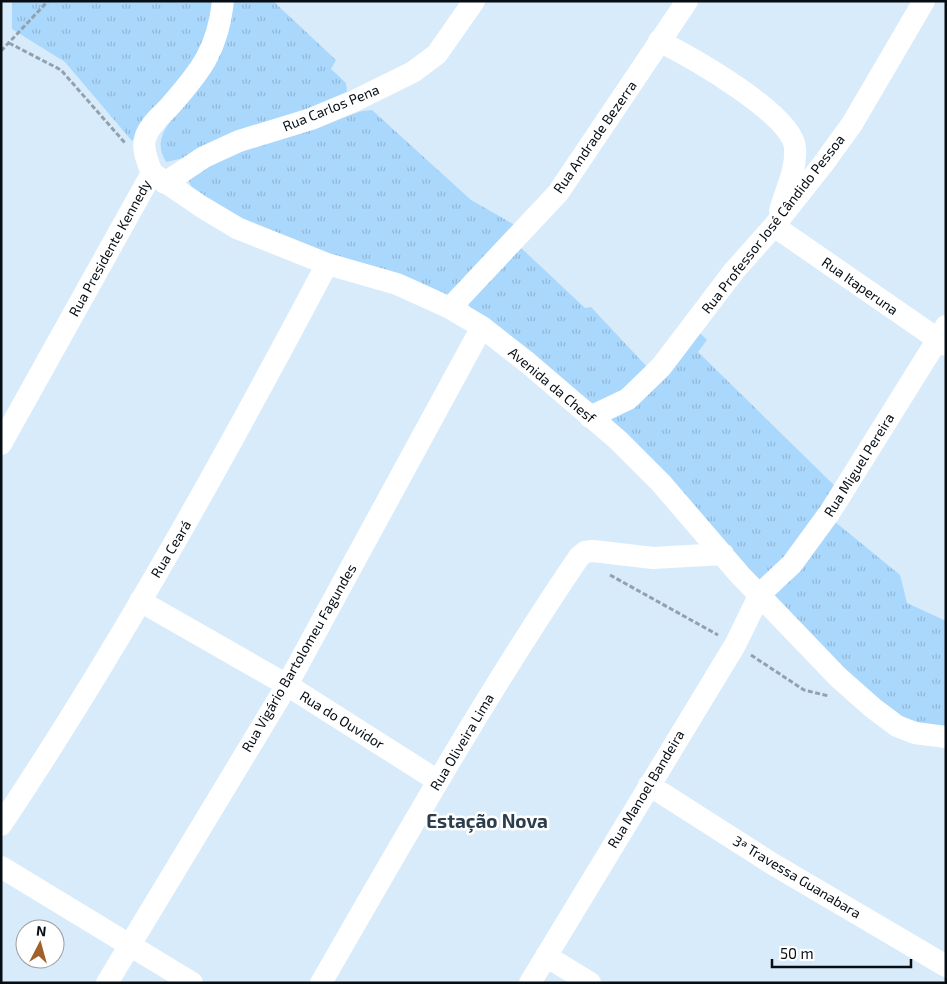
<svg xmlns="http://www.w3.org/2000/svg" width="947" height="984" viewBox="0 0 947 984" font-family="'Exo 2',sans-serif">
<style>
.grass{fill:url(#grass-tufts)}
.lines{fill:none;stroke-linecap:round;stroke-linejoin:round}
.path{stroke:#92a1ad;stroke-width:3;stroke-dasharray:5 2.5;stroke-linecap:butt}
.minor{stroke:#fff;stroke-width:22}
.labels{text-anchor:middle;stroke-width:5;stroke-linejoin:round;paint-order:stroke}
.street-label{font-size:14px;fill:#060d13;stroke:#fff}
.district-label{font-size:19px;font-weight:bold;fill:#2b3e4e;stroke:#fff}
</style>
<defs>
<pattern id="grass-tufts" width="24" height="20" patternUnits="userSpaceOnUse" patternTransform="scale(1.25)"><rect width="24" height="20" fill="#aad7fc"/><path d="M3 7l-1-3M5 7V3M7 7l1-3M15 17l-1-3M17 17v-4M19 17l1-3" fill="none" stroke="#91b7d7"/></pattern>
</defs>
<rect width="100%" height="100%" fill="#d8ebfa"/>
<!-- grass -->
<path class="grass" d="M 10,1 L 218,1 L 217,28 L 162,106 L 132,141 L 65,62 L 12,29 L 12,3 Z
M 231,1 L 273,1 L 336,60 L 331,69 L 346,83 L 347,92 L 198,155 L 166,162 C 156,145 161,134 172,119 Z
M 372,110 L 471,200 L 520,228 L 451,300 L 303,253 L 192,189 L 189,181 L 194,173 L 215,159 L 362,111 Z
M 519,246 L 585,308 L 591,307 L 649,369 L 600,406 L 592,403 L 472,313 L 467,300 Z
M 698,331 L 707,340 L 698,352 L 840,491 L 786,565 L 756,583 L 610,418 Z
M 834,521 L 900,575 L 907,603 L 946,621 L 946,729 L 910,726 L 889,713 L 775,604 L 773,589 Z"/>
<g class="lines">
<!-- path -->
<path class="path" d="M 9,43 L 61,70 L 125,143
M 1,51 L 48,1
M 610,575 L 718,635
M 751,655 L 804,690 L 829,696"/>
<!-- minor -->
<path class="minor" d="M 659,41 C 689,56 793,114 795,148 C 797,169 785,192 780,211
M 152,173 L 202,207 L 237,228 L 327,264 L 397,284 L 450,308 L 482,327 L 528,363 L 618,440 L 661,483 L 740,575 L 838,677 L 873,708 L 897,726 L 915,733 L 946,737
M 165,183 L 204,157 L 239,141 L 311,119 L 352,102 L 413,72 L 437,54 L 474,1
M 774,226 L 946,345
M 450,308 L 558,193 L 687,1
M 590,417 L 628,399 L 661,367 L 734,271 L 774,226 L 823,164 L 852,124 L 924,1
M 1,444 L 152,173 C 148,163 142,150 145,139 C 148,126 161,116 170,106 C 201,71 218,49 223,1
M 140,601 L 287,685 L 438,781
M 649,785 L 771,863 L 946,966
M 1,825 C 121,645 226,455 327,264
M 1,867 L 192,983
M 546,956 L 590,983
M 107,983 L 287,685 L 482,327
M 321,983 C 404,839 486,694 579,557 L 585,552 L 593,551 L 653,558 L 723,554
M 530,983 L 735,645 L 760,594 L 792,564 L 830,512 L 946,326"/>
</g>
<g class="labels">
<!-- street labels -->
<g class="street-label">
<text transform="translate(331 108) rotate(-22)" y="5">Rua Carlos Pena</text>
<text transform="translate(595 137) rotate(-55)" y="5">Rua Andrade Bezerra</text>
<text transform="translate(773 224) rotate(-52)" y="5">Rua Professor José Cândido Pessoa</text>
<text transform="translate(110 248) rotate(-61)" y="5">Rua Presidente Kennedy</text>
<text transform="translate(860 286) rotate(35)" y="5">Rua Itaperuna</text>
<text transform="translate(552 385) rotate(40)" y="5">Avenida da Chesf</text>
<text transform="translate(859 465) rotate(-58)" y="5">Rua Miguel Pereira</text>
<text transform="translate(171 549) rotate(-59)" y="5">Rua Ceará</text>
<text transform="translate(299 658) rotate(-60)" y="5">Rua Vigário Bartolomeu Fagundes</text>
<text transform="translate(342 720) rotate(32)" y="5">Rua do Ouvidor</text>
<text transform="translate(462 742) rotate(-59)" y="5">Rua Oliveira Lima</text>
<text transform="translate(646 789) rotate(-59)" y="5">Rua Manoel Bandeira</text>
<text transform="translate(797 877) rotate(31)" y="5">3ª Travessa Guanabara</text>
</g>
<!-- district labels -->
<g class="district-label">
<text x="487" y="828">Estação Nova</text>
</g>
</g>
<!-- border -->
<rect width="947" height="984" fill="none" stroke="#060d13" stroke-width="5"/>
<!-- north arrow -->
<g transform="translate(40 944) rotate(6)"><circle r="24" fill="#ffffff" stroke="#9b9ea1"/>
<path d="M0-4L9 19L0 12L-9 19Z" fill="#a16129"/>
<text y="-8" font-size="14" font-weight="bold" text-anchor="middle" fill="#060d13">N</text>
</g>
<!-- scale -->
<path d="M772 959v8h139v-8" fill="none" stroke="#060d13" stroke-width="2.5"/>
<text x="780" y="959" font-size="15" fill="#060d13" stroke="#ffffff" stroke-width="4" paint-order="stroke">50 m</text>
</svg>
